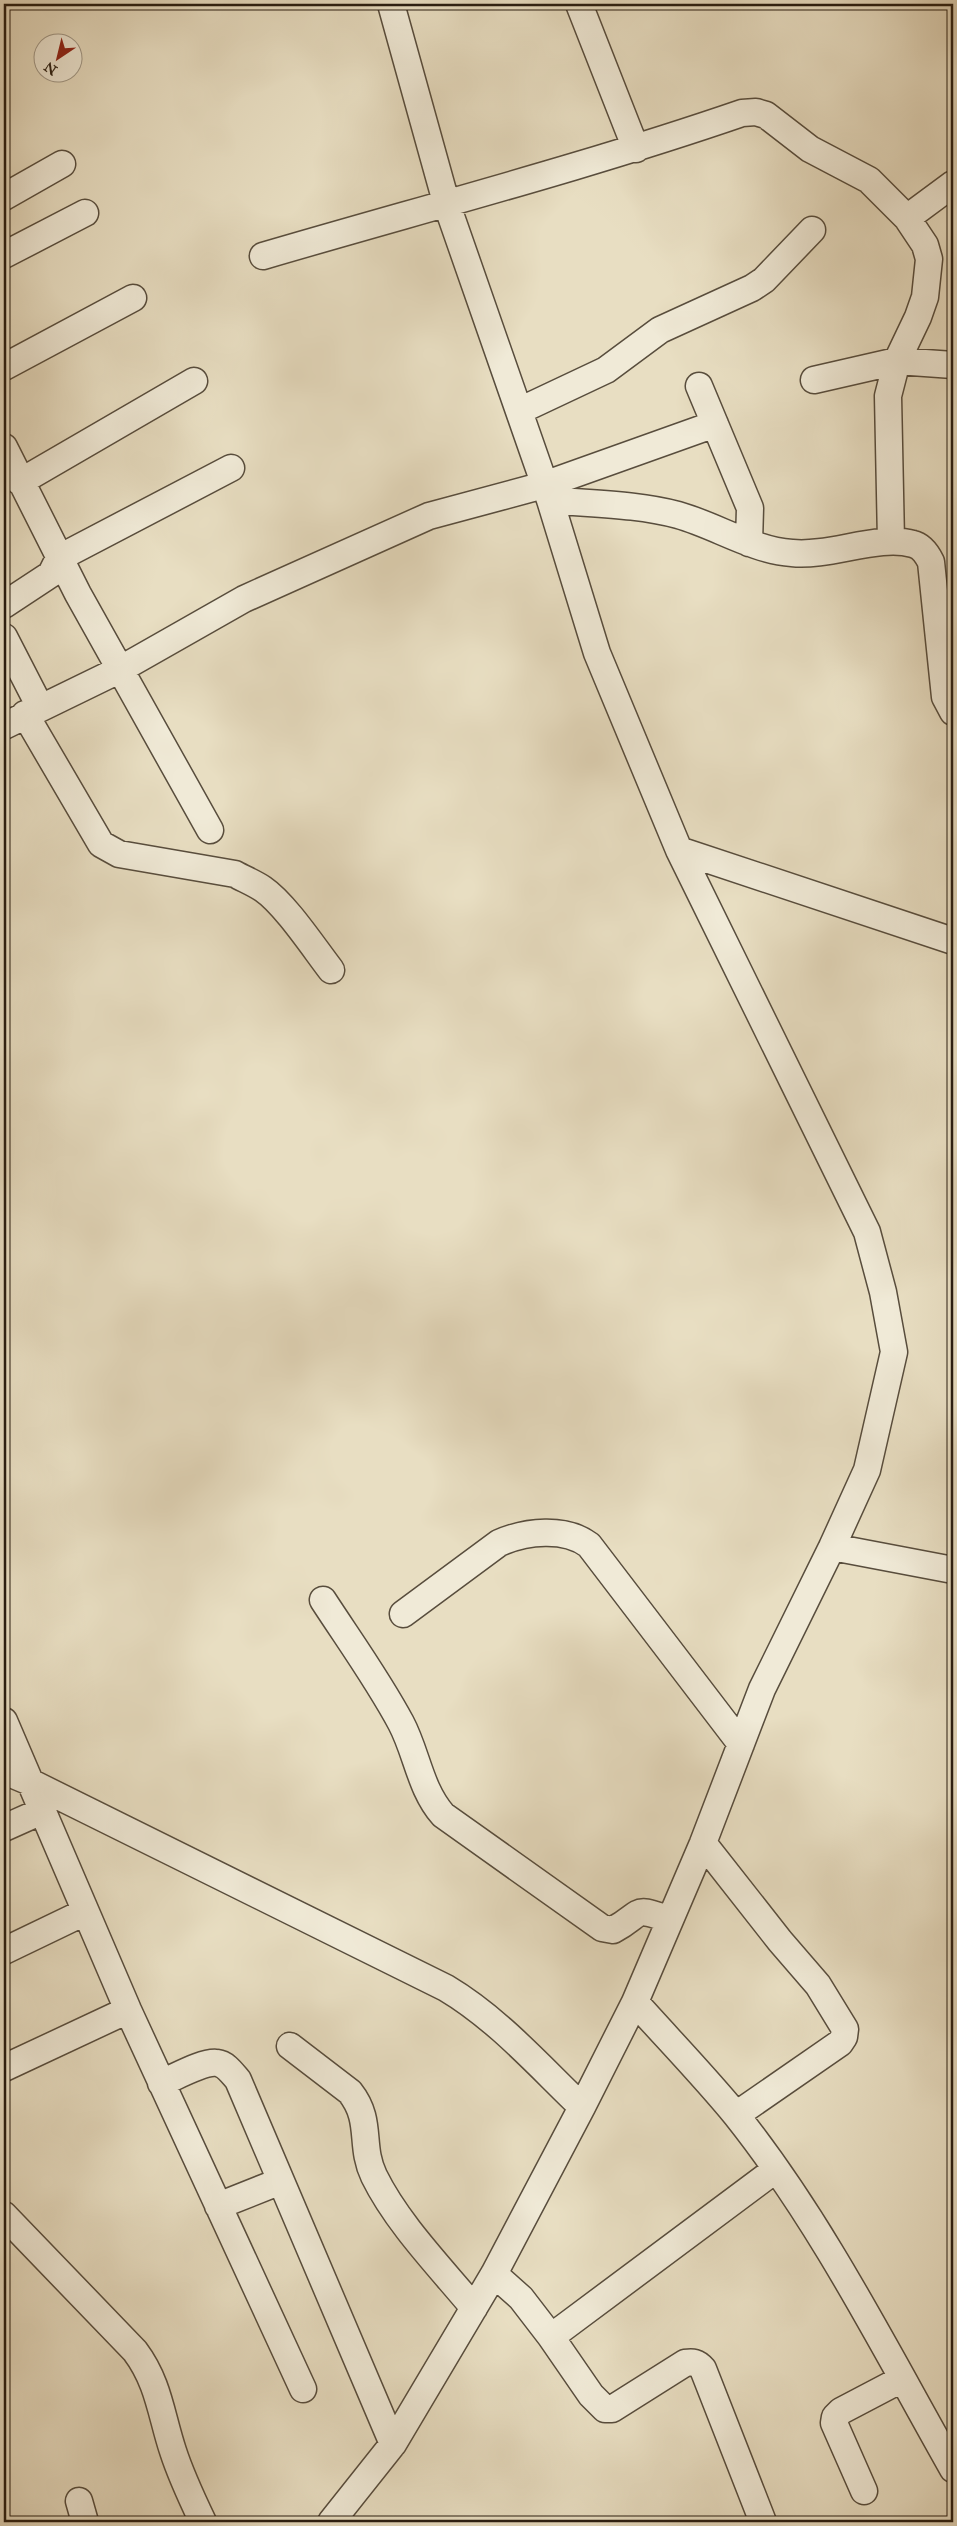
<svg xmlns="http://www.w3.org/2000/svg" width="957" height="2526" viewBox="0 0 957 2526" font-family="'IM FELL Great Primer',serif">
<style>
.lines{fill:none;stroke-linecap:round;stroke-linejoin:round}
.minor-casing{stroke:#584d3d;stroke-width:29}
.minor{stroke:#f0ead7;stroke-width:26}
</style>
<rect width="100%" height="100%" fill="#e8dec2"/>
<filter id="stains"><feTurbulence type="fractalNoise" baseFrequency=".004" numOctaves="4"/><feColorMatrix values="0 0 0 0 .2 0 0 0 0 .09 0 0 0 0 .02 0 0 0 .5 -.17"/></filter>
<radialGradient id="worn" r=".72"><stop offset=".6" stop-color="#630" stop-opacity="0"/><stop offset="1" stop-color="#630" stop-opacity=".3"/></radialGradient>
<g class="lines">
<!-- minor casing -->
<g class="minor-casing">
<path id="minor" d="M 579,4 L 636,149
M 4,197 L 62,164
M 907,218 L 953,184
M 4,255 L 85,213
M 263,256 C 423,209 585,167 742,113 L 756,112 L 766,115 L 810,149 L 869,180 L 907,218 L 925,245 L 929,259 L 925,297 L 918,317 L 897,361 L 888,396 L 891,541
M 4,367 L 133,298
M 814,380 L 897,361 L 953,365
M 699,386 L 750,508 L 749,543
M 519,411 L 606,370 L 660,330 L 752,288 L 764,280 L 812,230
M 4,447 L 78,594 L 210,830
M 20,482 L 194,381
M 550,500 C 592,504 637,504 678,515 C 717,526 752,550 792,553 C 830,557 879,534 913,544 C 922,546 927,554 931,562 L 945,697 L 953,712
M 4,605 L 51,574 L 59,558 L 231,468
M 4,637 L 40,707
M 25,714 L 101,844 L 119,854 L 235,874 C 244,879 254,883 263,889 C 285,904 314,948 331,970
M 4,726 L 119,670 L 244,599 L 429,516 L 544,485 L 715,424
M 679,850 L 953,941
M 832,1547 L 953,1570
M 323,1600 C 349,1640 378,1680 401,1723 C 417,1753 420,1789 443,1815 L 602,1928 L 613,1930 C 644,1914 630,1905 670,1920
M 403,1614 L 499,1543 C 526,1531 565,1527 589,1545 L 741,1744
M 4,1721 L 128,2010 L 303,2389
M 4,1771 L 30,1782 L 446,1988 C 498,2019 539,2066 582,2107
M 4,1828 L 42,1811
M 703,1843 L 780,1941 L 818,1985 L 845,2029 L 844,2037 L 840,2043 L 736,2115
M 4,1951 L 85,1912
M 635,2002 C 668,2039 704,2076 736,2115 C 822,2223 885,2349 953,2469
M 290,2046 L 350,2092 C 373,2121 359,2145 374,2176 C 397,2223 440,2267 474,2308
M 4,2068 L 128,2010
M 161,2083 C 174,2078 203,2061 217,2063 C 226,2064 232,2073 238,2080 L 393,2444
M 218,2206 L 281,2181
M 4,2215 L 135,2351 C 159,2383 161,2415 173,2451 C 181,2476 192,2499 203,2522
M 494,2274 L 521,2298 L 551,2337 L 591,2395 L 605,2409 L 612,2409 L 685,2363 C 693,2362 697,2362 703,2369 L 763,2522
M 551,2337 L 775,2170
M 864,2491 L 834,2423 L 835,2417 L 841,2411 L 902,2379
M 79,2501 L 85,2522
M 331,2522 L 393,2444 L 494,2274 L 582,2107 L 635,2002 L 703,1843 L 762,1689 L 832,1547 L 867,1470 L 894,1352 L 883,1292 L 867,1232 L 679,850 L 597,653 L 550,500 L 446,202 L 391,4"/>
</g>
<!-- minor -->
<use href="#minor" class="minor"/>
</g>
<!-- margin -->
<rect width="957" height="2526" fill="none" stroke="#e8dec2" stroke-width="20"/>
<rect x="5" y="5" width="947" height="2516" fill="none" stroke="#281d11" stroke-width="2.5"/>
<rect x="10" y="10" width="937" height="2506" fill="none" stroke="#281d11"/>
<!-- north arrow -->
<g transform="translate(58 58) rotate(215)"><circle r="24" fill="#f0ead7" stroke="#a09888"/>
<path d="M0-4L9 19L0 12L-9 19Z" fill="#8f2418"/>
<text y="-8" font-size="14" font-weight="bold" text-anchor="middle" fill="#281d11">N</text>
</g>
<rect width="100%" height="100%" filter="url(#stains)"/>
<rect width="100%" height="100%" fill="url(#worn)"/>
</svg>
